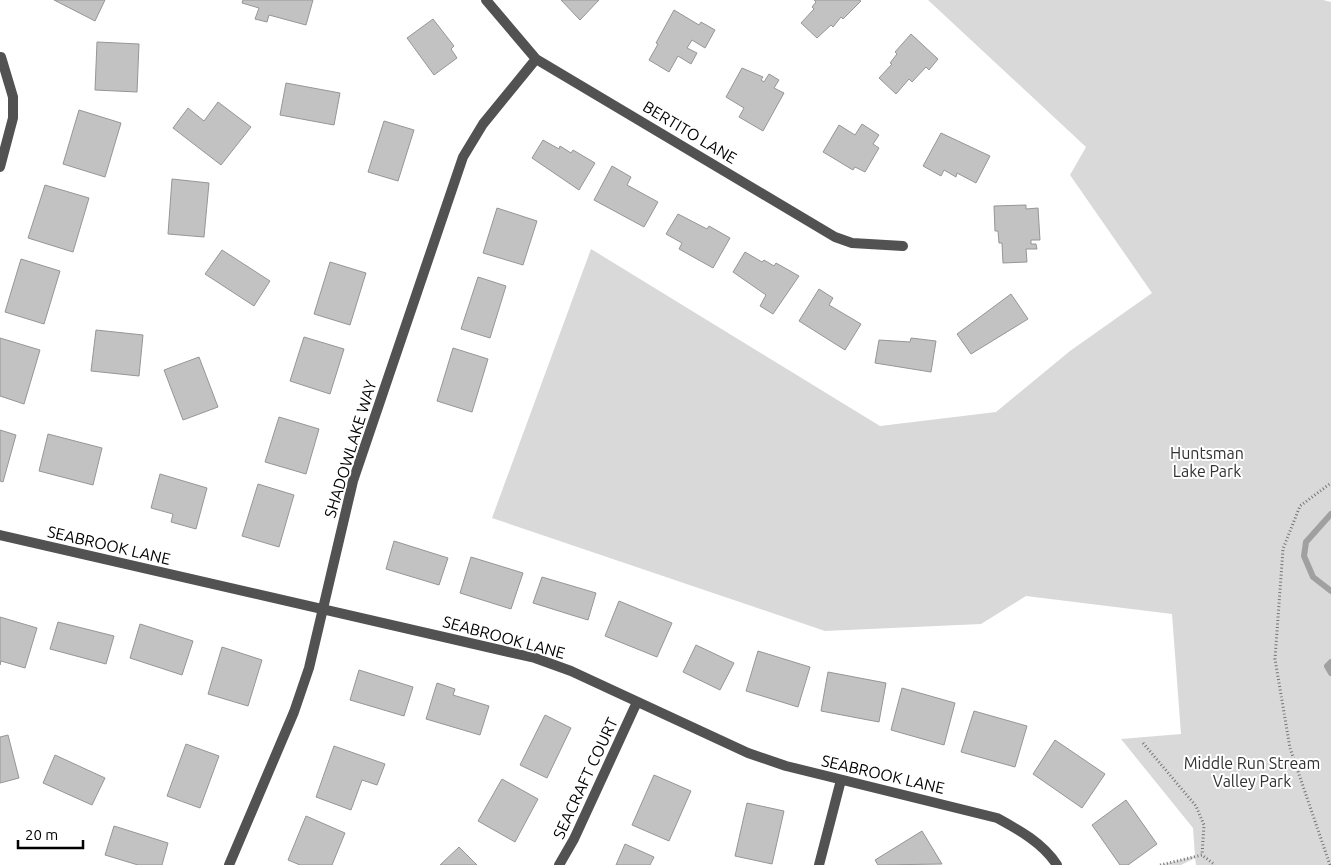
<svg xmlns="http://www.w3.org/2000/svg" width="1331" height="865" viewBox="0 0 1331 865" font-family="Ubuntu,sans-serif">
<style>
.green{fill:#d9d9d9}
.lines{fill:none;stroke-linecap:round;stroke-linejoin:round}
.stream{stroke:#a0a0a0;stroke-width:6}
.building{fill:#c2c2c2;stroke:#969696}
.path{stroke:#747474;stroke-width:3;stroke-dasharray:1 2.5;stroke-linecap:butt}
.minor{stroke:#525252;stroke-width:10}
.labels{text-anchor:middle;stroke-width:4;stroke-linejoin:round;paint-order:stroke}
.street-label{font-size:16px;fill:#000;stroke:#fff}
.park-label{font-size:16px;fill:#303030;stroke:#fff}
</style>
<rect width="100%" height="100%" fill="#fff"/>
<!-- green -->
<path class="green" d="M 928,0 L 1323,0 L 1331,2 L 1331,865 L 1196,865 L 1195,858 L 1181,865 L 1160,865 L 1195,856 L 1193,828 L 1121,739 L 1181,734 L 1172,614 L 1026,596 L 981,624 L 825,631 L 492,518 L 591,249 L 880,426 L 996,412 L 1070,351 L 1152,293 L 1070,175 L 1086,147 Z"/>
<g class="lines">
<!-- stream -->
<path class="stream" d="M 1331,514 L 1306,542 L 1304,556 L 1313,577 L 1331,591
M 1331,662 L 1327,666 L 1331,673"/>
</g>
<!-- building -->
<path class="building" d="M 54,0 L 105,0 L 95,21 Z
M 243,0 L 313,0 L 306,25 L 269,15 L 267,22 L 255,19 L 259,8 L 242,3 Z
M 561,0 L 599,0 L 580,20 Z
M 814,0 L 859,0 L 861,1 L 843,19 L 841,17 L 833,27 L 831,25 L 817,38 L 801,23 L 814,9 L 812,7 L 816,2 Z
M 674,10 L 699,25 L 701,22 L 715,30 L 705,48 L 692,40 L 687,48 L 697,53 L 691,64 L 678,56 L 669,72 L 649,60 L 658,44 L 656,43 Z
M 433,19 L 454,46 L 451,49 L 457,58 L 434,75 L 407,38 Z
M 911,34 L 938,59 L 929,70 L 926,67 L 912,82 L 909,79 L 896,94 L 879,78 L 892,64 L 890,63 L 897,54 L 895,52 Z
M 97,42 L 139,44 L 137,92 L 95,90 Z
M 742,68 L 763,77 L 761,80 L 764,82 L 769,74 L 779,80 L 774,88 L 784,93 L 763,131 L 739,117 L 744,108 L 726,97 Z
M 286,83 L 340,93 L 334,125 L 280,115 Z
M 218,102 L 251,127 L 221,165 L 173,128 L 188,108 L 204,121 Z
M 79,110 L 121,123 L 105,177 L 63,164 Z
M 384,121 L 414,130 L 398,181 L 368,172 Z
M 862,124 L 879,135 L 873,144 L 879,148 L 865,172 L 855,167 L 853,170 L 823,152 L 839,125 L 855,135 Z
M 941,133 L 990,156 L 976,183 L 957,173 L 956,177 L 944,170 L 941,176 L 923,166 Z
M 543,140 L 559,149 L 560,146 L 571,153 L 573,150 L 595,163 L 579,190 L 532,158 Z
M 612,166 L 631,177 L 627,185 L 658,202 L 644,227 L 594,200 Z
M 172,179 L 209,183 L 204,237 L 168,234 Z
M 45,185 L 89,198 L 73,252 L 28,238 Z
M 1026,205 L 1026,209 L 1038,208 L 1040,240 L 1031,240 L 1031,244 L 1036,244 L 1037,249 L 1026,249 L 1027,262 L 1003,263 L 1002,243 L 999,243 L 998,231 L 995,231 L 994,206 Z
M 497,208 L 537,221 L 523,265 L 483,253 Z
M 678,214 L 707,229 L 709,226 L 730,238 L 713,268 L 679,249 L 682,243 L 666,234 Z
M 222,250 L 270,281 L 254,306 L 205,274 Z
M 745,252 L 762,262 L 764,260 L 774,266 L 776,263 L 799,276 L 773,314 L 760,306 L 766,295 L 733,272 Z
M 21,259 L 60,271 L 44,324 L 5,312 Z
M 330,262 L 366,273 L 350,325 L 314,314 Z
M 478,277 L 506,286 L 490,338 L 461,329 Z
M 819,289 L 833,298 L 829,305 L 861,324 L 845,350 L 799,321 Z
M 1011,294 L 1028,319 L 971,354 L 957,334 Z
M 96,330 L 143,335 L 139,376 L 91,371 Z
M 304,337 L 344,349 L 330,394 L 290,381 Z
M 0,338 L 40,350 L 24,404 L 0,396 Z
M 911,338 L 936,341 L 931,372 L 875,363 L 879,340 L 910,342 Z
M 453,348 L 488,359 L 472,412 L 437,401 Z
M 199,357 L 218,407 L 183,420 L 164,370 Z
M 279,417 L 319,429 L 306,474 L 265,462 Z
M 0,430 L 16,435 L 3,482 L 0,481 Z
M 48,434 L 102,448 L 93,485 L 39,471 Z
M 160,474 L 207,488 L 196,529 L 171,522 L 173,514 L 151,508 Z
M 258,484 L 294,495 L 279,547 L 242,536 Z
M 394,541 L 448,558 L 439,585 L 386,569 Z
M 471,557 L 523,573 L 511,609 L 460,593 Z
M 542,577 L 596,593 L 588,620 L 533,603 Z
M 619,601 L 672,623 L 657,657 L 605,636 Z
M 0,617 L 37,628 L 25,668 L 1,661 L 0,665 Z
M 58,622 L 114,636 L 106,664 L 50,649 Z
M 140,624 L 193,641 L 182,675 L 130,658 Z
M 696,645 L 734,663 L 720,690 L 683,672 Z
M 222,647 L 262,660 L 248,706 L 208,694 Z
M 758,651 L 810,667 L 798,707 L 746,691 Z
M 359,670 L 413,687 L 404,716 L 350,700 Z
M 828,672 L 886,683 L 879,722 L 821,711 Z
M 437,683 L 455,689 L 453,695 L 489,706 L 480,735 L 426,719 Z
M 902,688 L 955,703 L 944,745 L 891,730 Z
M 974,711 L 1027,726 L 1015,767 L 961,752 Z
M 545,715 L 571,728 L 547,778 L 520,765 Z
M 8,735 L 19,778 L 0,783 L 0,737 Z
M 1055,740 L 1105,774 L 1082,808 L 1033,774 Z
M 186,744 L 219,756 L 200,808 L 167,796 Z
M 334,746 L 385,764 L 377,785 L 362,780 L 351,810 L 316,797 Z
M 55,755 L 105,778 L 92,805 L 43,783 Z
M 654,775 L 691,791 L 669,841 L 632,825 Z
M 502,779 L 538,799 L 515,842 L 478,821 Z
M 1126,800 L 1157,844 L 1128,865 L 1120,865 L 1092,825 Z
M 747,803 L 784,811 L 772,864 L 735,856 Z
M 306,816 L 345,833 L 332,865 L 300,865 L 288,860 Z
M 114,826 L 168,843 L 162,865 L 138,865 L 105,855 Z
M 922,831 L 942,864 L 878,865 L 875,860 Z
M 625,844 L 654,857 L 650,865 L 616,865 Z
M 459,847 L 477,865 L 440,865 Z"/>
<g class="lines">
<!-- path -->
<path class="path" d="M 1143,743 L 1196,806 L 1204,825 L 1202,855
M 1160,865 L 1202,855 L 1215,865
M 1330,865 L 1290,748 L 1275,659 L 1283,549 L 1300,506 L 1331,483"/>
<!-- minor -->
<path class="minor" d="M 486,0 L 536,59 L 835,237 L 852,243 L 903,246
M 0,167 L 13,118 L 13,97 L 1,57
M 0,535 L 535,658 L 571,671 L 748,753 L 786,766 L 997,818 C 1019,830 1043,843 1057,865
M 229,865 L 294,712 L 309,668 L 353,481 L 463,157 L 483,124 L 536,59
M 559,865 L 574,839 L 637,702
M 819,865 L 841,780"/>
</g>
<g class="labels">
<!-- street labels -->
<g class="street-label">
<text transform="translate(690 132) rotate(31)" y="6">BERTITO LANE</text>
<text transform="translate(350 449) rotate(-73)" y="6">SHADOWLAKE WAY</text>
<text transform="translate(109 545) rotate(13)" y="6">SEABROOK LANE</text>
<text transform="translate(504 637) rotate(15)" y="6">SEABROOK LANE</text>
<text transform="translate(883 774) rotate(13)" y="6">SEABROOK LANE</text>
<text transform="translate(585 778) rotate(-65)" y="6">SEACRAFT COURT</text>
</g>
<!-- park labels -->
<g class="park-label">
<text x="1207" y="459">Huntsman<tspan x="1207" dy="18">Lake Park</tspan></text>
<text x="1252" y="769">Middle Run Stream<tspan x="1252" dy="18">Valley Park</tspan></text>
</g>
</g>
<!-- scale -->
<path d="M18 840v8h65v-8" fill="none" stroke="#000000" stroke-width="2.5"/>
<text x="25" y="840" font-size="15" fill="#000000" stroke="#ffffff" stroke-width="4" paint-order="stroke">20 m</text>
</svg>
